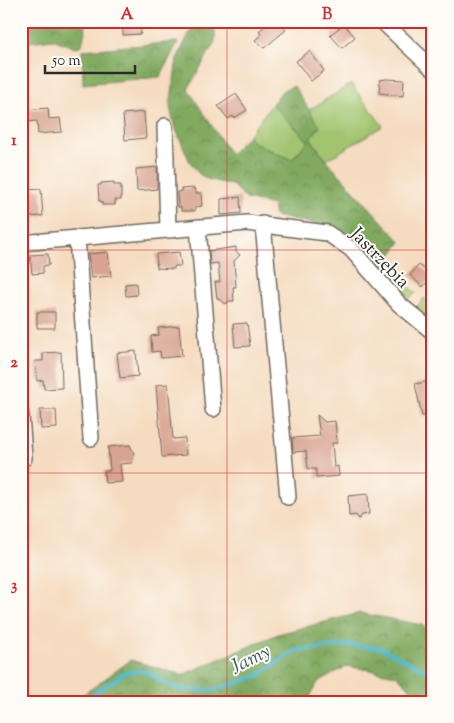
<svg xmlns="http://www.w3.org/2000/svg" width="454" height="723" viewBox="0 0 454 723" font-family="'Sorts Mill Goudy',serif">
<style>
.green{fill:#a2c46e;stroke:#66784c}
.forest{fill:url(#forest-crowns);stroke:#566a46}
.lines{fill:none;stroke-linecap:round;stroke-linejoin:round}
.stream{stroke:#4fb9cc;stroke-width:4}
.building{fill:#d8a38f}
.minor-casing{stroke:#72695f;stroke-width:18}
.minor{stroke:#fff;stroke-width:15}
.grid{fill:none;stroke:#d62828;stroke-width:1;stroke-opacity:0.55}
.labels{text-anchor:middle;stroke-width:4;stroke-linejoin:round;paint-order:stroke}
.street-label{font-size:19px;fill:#2b2b2b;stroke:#fdfcf7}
.water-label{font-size:20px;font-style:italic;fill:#385d63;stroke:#fdfcf7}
.neatline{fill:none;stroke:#d62828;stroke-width:2}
.grid-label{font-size:16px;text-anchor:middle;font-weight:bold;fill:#d62828}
</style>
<defs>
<pattern id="forest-crowns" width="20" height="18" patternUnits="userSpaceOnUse" patternTransform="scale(1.25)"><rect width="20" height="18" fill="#81aa61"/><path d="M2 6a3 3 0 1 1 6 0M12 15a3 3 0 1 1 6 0" fill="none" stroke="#6a8b50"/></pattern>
</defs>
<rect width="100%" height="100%" fill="#fdfcf7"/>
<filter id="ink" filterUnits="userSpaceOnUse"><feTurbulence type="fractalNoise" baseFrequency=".02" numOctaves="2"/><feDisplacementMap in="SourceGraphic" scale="10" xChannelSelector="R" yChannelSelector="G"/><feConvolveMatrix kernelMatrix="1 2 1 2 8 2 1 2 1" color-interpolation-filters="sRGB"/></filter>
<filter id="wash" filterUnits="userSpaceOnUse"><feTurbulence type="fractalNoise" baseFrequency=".0096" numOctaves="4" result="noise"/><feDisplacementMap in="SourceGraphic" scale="20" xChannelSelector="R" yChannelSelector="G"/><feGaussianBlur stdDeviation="1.12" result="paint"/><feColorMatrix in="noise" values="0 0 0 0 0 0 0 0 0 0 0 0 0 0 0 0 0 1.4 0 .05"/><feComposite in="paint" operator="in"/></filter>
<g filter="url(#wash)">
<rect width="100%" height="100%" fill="#f5dbbf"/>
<!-- green -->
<path class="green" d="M 351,84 L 383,126 L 326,160 L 310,137 L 309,110 Z
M 272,104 L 308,141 L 291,160 L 253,142 L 248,136 Z
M 382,266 L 416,293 L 408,299 L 401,299 L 375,270 Z
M 424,298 L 433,303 L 433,325 L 414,310 Z"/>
<!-- forest -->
<path class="forest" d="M 21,21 L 87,21 L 82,45 L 75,48 L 53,39 L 21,43 Z
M 195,21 L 215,21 L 215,42 L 188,89 L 230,154 L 248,136 L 253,142 L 292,160 L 308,141 L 272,104 L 283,90 L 294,86 L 320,127 L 310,138 L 326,160 L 401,242 L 382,266 L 375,270 L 330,227 L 275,216 L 273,205 L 246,199 L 232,185 L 207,179 L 198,173 L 189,160 L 174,125 L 170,107 L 177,59 Z
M 178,42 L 160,77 L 83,84 L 82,50 Z
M 360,613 L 422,625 L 433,633 L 433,702 L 424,702 L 396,675 L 347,666 L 318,682 L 307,702 L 73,702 L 131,660 L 182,675 L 278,634 Z"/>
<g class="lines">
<!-- stream -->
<path class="stream" d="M 87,702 L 90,696 L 126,672 L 146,671 L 163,682 L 182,690 L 214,690 L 256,677 L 296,650 L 349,645 L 381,648 L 433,674"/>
</g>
<g id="blocks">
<!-- building -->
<path class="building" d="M 122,21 L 140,21 L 141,34 L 123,35 Z
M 271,21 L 279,21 L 286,30 L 264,48 L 255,40 L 261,35 L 259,31 Z
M 344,24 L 355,37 L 342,48 L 330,35 Z
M 310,51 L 324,71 L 311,81 L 296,61 Z
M 386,79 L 404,80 L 403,96 L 379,93 L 380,80 Z
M 236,94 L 247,110 L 234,118 L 233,116 L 228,119 L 218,106 Z
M 48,108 L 49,119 L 60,118 L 62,132 L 38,134 L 37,121 L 26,122 L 25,110 Z
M 144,112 L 146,138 L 125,140 L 123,114 Z
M 157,167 L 157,189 L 137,191 L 136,169 Z
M 114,182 L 114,185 L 121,185 L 121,200 L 115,200 L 115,205 L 102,205 L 102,201 L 99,201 L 98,185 L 101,185 L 101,183 Z
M 194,188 L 195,193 L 201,193 L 202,206 L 195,207 L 195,211 L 181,211 L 181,207 L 178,207 L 177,192 L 181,191 L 181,189 Z
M 41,189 L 43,216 L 27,217 L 24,190 Z
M 240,197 L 241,213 L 221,215 L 221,199 Z
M 236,247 L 236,252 L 240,255 L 234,261 L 236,287 L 233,287 L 234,301 L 229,301 L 226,304 L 217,298 L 215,282 L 220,282 L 218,263 L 210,264 L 209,251 Z
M 108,252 L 111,276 L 91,278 L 88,254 Z
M 179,252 L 181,266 L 174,266 L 174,269 L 157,268 L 156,254 Z
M 48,254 L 49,265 L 43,266 L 43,273 L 32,274 L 30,255 Z
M 419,265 L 432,276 L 423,287 L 410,275 Z
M 136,283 L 137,295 L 126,296 L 125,284 Z
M 37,312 L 55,312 L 55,328 L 37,328 Z
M 247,323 L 250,346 L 235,347 L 233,324 Z
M 179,326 L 182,356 L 161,358 L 160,351 L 152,352 L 151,336 L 159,335 L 158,328 Z
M 136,351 L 138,376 L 120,378 L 117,353 Z
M 61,352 L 62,388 L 44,389 L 43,380 L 37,381 L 35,361 L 43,361 L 43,353 Z
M 430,381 L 433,415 L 422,416 L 415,384 Z
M 168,384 L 173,439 L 185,438 L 186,455 L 162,457 L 156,385 Z
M 40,410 L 56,410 L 57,428 L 41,429 Z
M 317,415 L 325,422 L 335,421 L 337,443 L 332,443 L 334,467 L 338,466 L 339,476 L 316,478 L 316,469 L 308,469 L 306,451 L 293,452 L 292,438 L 320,436 Z
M 130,445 L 134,454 L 132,463 L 120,464 L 122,482 L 105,483 L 104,471 L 110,471 L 108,447 Z
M 368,494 L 369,514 L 362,515 L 359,519 L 356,515 L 349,516 L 348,496 Z"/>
</g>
</g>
<g filter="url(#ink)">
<use href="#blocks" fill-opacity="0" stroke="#72695f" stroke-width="1"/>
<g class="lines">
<!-- minor casing -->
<g class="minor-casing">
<path id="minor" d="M 382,21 L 433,69
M 165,126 L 168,230
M 263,224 L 288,497
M 198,227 L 213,409
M 77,238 L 91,438
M 21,243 L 247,223 L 327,233 L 351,249 L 399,304 L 433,332
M 21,415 L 24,458"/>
</g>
<!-- minor -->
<use href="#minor" class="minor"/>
</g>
</g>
<!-- grid -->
<path class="grid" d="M 227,21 L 227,702M 21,250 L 433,250M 21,473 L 433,473"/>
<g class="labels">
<!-- street labels -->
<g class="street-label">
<text transform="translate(381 257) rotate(46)" y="7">Jastrzębia</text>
</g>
<!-- water labels -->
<g class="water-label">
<text transform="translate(250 658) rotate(-26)" y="7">Jamy</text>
</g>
</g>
<!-- margin -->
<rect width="454" height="723" fill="none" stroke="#fdfcf7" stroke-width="55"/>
<!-- scale -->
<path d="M45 65v8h90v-8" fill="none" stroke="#2b2b2b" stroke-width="2.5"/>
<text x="52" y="65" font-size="15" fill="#2b2b2b" stroke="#fdfcf7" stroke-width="4" paint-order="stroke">50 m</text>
<rect x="28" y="28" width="398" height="668" class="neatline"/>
<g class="grid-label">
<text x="127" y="19">A</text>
<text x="327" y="19">B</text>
<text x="14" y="145">1</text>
<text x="14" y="367">2</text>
<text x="14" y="590">3</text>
</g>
</svg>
